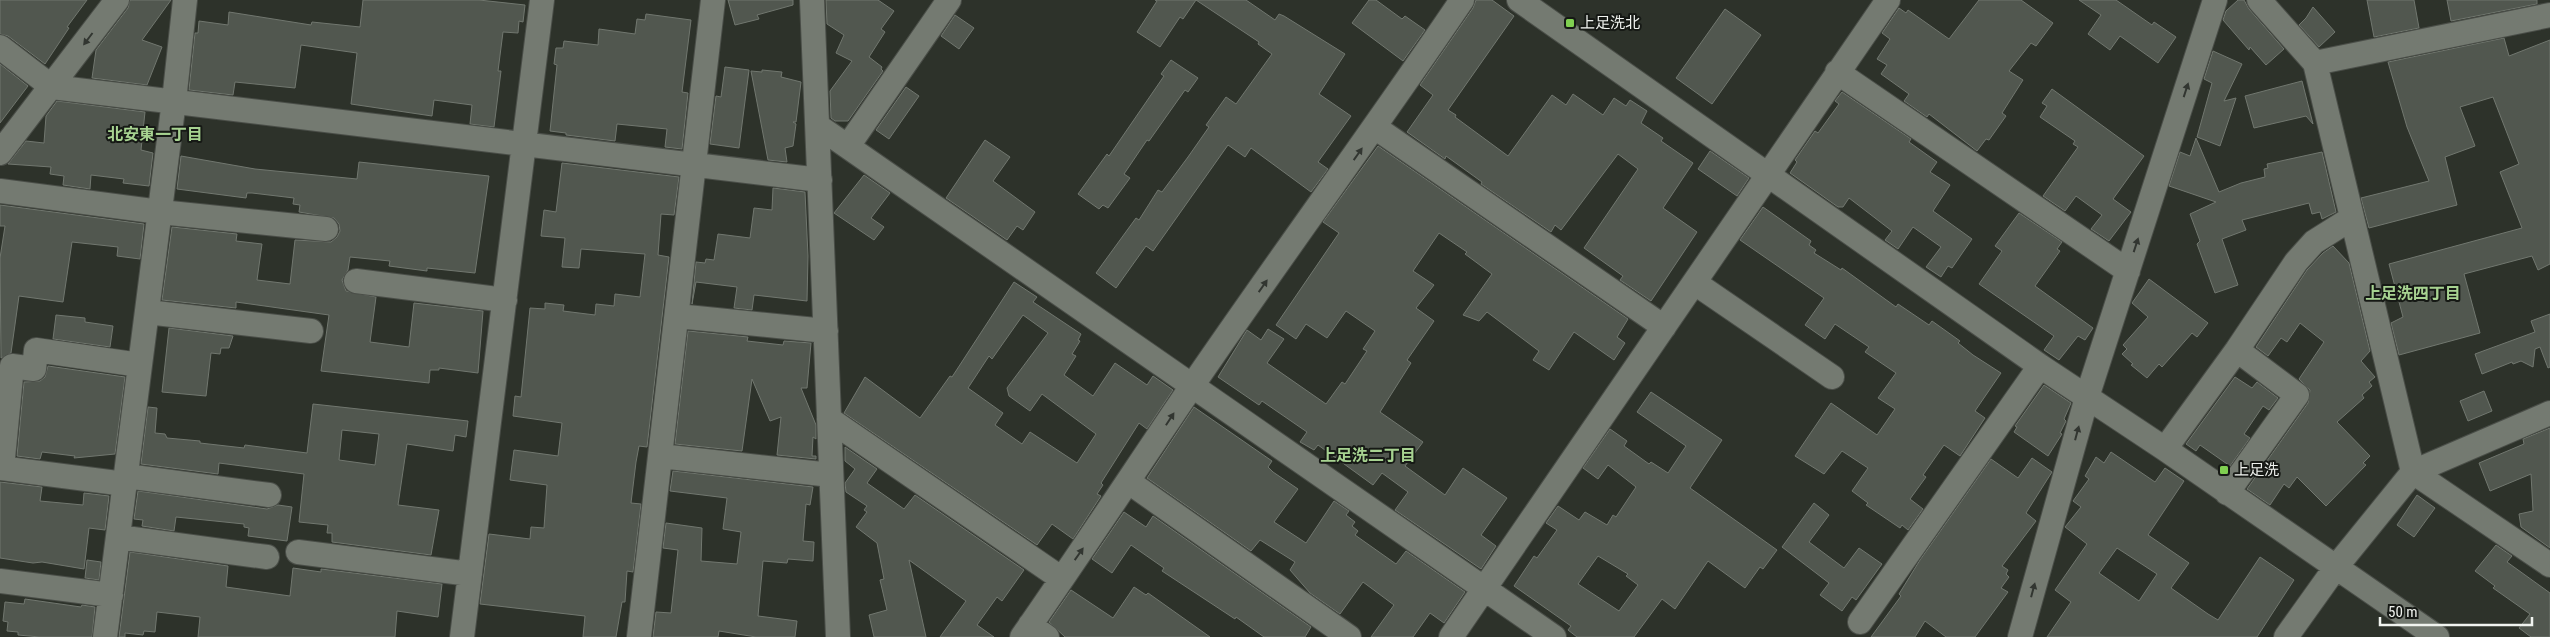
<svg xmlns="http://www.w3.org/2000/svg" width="2550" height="637" viewBox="0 0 2550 637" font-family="'Roboto Condensed','Noto Sans JP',sans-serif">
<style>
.building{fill:#51574f;stroke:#71776f;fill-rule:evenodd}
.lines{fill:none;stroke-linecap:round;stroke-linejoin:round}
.minor-casing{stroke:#4a4e48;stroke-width:26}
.minor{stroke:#747a71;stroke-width:24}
.oneway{fill:#323631}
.poi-dot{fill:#80d051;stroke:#161915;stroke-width:2}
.labels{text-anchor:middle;stroke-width:4;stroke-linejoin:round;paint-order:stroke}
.poi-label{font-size:15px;fill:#f0f3ef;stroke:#161915;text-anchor:start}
.neighbourhood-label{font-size:16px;font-weight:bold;fill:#a7d391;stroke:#161915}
</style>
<rect width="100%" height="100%" fill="#2d322a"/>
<!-- building -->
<path class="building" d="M 0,0 L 87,0 L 67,27 L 69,28 L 45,64 L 8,36 L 0,34 Z
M 130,0 L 171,0 L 142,40 L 162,47 L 147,85 L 92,78 L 96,50 L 128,8 Z
M 363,0 L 479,0 L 525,5 L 523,22 L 519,21 L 518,33 L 503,32 L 498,71 L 501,71 L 494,127 L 470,124 L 472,105 L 434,100 L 432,116 L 351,104 L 357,53 L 301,45 L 295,88 L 235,82 L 233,95 L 189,90 L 195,33 L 198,33 L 199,21 L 228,25 L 229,12 L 311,25 L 312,22 L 360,27 Z
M 728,0 L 793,0 L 793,5 L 757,15 L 759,19 L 735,25 Z
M 826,0 L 878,0 L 894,11 L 881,29 L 885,32 L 869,57 L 882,67 L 881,69 L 883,71 L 848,121 L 835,121 L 831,118 L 830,91 L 852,61 L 836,53 L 844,35 L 827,24 Z
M 1155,0 L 1246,0 L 1275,20 L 1279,14 L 1284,16 L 1345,54 L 1319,94 L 1351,116 L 1318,162 L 1328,169 L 1311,192 L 1251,148 L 1245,157 L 1228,145 L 1153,251 L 1146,246 L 1116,288 L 1096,273 L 1136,218 L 1139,220 L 1158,190 L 1162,192 L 1188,157 L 1209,127 L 1206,125 L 1226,97 L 1236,104 L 1272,54 L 1258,44 L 1259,42 L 1196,0 L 1183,19 L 1180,17 L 1160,47 L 1137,32 L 1157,1 Z
M 1369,0 L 1376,0 L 1402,19 L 1405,16 L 1425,30 L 1403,61 L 1352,23 Z
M 1476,0 L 1492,0 L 1514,16 L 1448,110 L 1456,115 L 1455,117 L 1508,156 L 1552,95 L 1566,105 L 1573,94 L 1603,115 L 1614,98 L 1626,106 L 1630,100 L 1647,111 L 1641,123 L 1663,138 L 1661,141 L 1693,163 L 1663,208 L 1697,232 L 1651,301 L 1620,280 L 1623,276 L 1584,248 L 1638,169 L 1618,154 L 1561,230 L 1555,225 L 1551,232 L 1481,184 L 1482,182 L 1446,156 L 1445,159 L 1407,132 L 1433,95 L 1420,85 L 1473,8 Z
M 1979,0 L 2021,0 L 2053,23 L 2036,46 L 2031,43 L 2009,71 L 2023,80 L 2002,113 L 2006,116 L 1989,140 L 1986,139 L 1977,151 L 1929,114 L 1927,117 L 1904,101 L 1909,94 L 1881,74 L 1887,65 L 1877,59 L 1890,39 L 1882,33 L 1899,8 L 1906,13 L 1908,10 L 1949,39 Z
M 2079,0 L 2116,0 L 2152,25 L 2154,22 L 2176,37 L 2158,63 L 2120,36 L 2110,50 L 2088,34 L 2101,15 Z
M 2238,0 L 2244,0 L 2249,9 L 2284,49 L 2266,65 L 2250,47 L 2249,50 L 2223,20 L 2226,11 Z
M 2367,0 L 2414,0 L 2419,28 L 2374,37 Z
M 2447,0 L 2537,0 L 2537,4 L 2451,21 Z
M 2313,7 L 2335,32 L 2319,47 L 2299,25 L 2306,18 Z
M 1725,9 L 1761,35 L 1712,104 L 1676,78 Z
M 646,14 L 691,20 L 682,92 L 688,93 L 682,149 L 665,147 L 667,129 L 617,124 L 615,141 L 566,135 L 566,133 L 550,131 L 557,65 L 554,64 L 556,48 L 563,48 L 564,41 L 598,45 L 599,29 L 635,34 L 637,19 L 645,20 Z
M 955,15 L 974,28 L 959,49 L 941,36 Z
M 2504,38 L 2509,56 L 2550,40 L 2550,264 L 2538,270 L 2532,256 L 2464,274 L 2480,333 L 2399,355 L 2391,323 L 2403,317 L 2389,264 L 2522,228 L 2500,172 L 2519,164 L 2493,97 L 2460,107 L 2475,146 L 2445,157 L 2457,205 L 2369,228 L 2361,198 L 2429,181 L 2407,127 L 2388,62 Z
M 2213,51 L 2242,64 L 2224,101 L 2236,98 L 2220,146 L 2197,137 L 2212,83 L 2204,79 Z
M 1171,60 L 1198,78 L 1188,92 L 1185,90 L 1149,141 L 1147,140 L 1124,174 L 1130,178 L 1108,208 L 1103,205 L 1099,209 L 1078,194 L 1107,154 L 1109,156 L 1164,76 L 1161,74 Z
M 0,64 L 28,86 L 0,123 Z
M 725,67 L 749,70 L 739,148 L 710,144 L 716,96 L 721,97 Z
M 762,70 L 782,72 L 781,77 L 801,82 L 796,122 L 793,122 L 796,124 L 793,146 L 785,148 L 787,162 L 768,160 L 751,71 L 762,72 Z
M 2302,81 L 2313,124 L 2306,116 L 2254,128 L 2245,96 Z
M 906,87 L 919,96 L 889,139 L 876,130 Z
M 2052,89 L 2144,156 L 2113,199 L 2131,212 L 2109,241 L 2091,229 L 2102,215 L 2076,196 L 2065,211 L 2043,196 L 2078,147 L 2073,144 L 2075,141 L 2040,117 L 2047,106 L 2042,103 Z
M 1842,92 L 1911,139 L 1909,142 L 1937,162 L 1930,172 L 1950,185 L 1933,211 L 1972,239 L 1952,268 L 1948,266 L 1941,277 L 1926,267 L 1941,247 L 1913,227 L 1898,249 L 1885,240 L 1892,231 L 1849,198 L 1843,207 L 1838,207 L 1790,173 L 1797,162 L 1795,160 L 1815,131 L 1818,133 L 1839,104 L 1835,101 Z
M 57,101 L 145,112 L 141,150 L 153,153 L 149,186 L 123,183 L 124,179 L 91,175 L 90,189 L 63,185 L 64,176 L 50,174 L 51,167 L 8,164 L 26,141 L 44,143 L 46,116 Z
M 2196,138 L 2219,192 L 2241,183 L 2265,177 L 2264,169 L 2268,168 L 2267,164 L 2322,152 L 2336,212 L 2322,219 L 2320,212 L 2312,214 L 2309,203 L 2242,220 L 2246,230 L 2222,239 L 2238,285 L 2215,293 L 2197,244 L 2200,241 L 2190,214 L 2216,202 L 2169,186 L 2180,152 L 2190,156 Z
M 985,140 L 1010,157 L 993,181 L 1035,212 L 1023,230 L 1017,226 L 1007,240 L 946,198 Z
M 1378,146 L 1628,319 L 1617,337 L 1625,343 L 1614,360 L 1574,332 L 1549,370 L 1533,360 L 1539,351 L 1487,312 L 1479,321 L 1463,315 L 1492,274 L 1465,254 L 1467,252 L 1439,233 L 1413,271 L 1434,285 L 1416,308 L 1434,321 L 1407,360 L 1411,363 L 1380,412 L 1423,442 L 1405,466 L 1445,495 L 1463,468 L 1507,498 L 1481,535 L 1496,546 L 1481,569 L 1395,510 L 1408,492 L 1382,473 L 1373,485 L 1318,445 L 1314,450 L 1300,442 L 1307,432 L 1262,401 L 1259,405 L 1218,377 L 1247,330 L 1261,340 L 1268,329 L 1284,339 L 1267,363 L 1326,404 L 1342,382 L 1345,384 L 1367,351 L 1363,349 L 1375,331 L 1346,311 L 1327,338 L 1306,324 L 1296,339 L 1276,325 L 1339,233 L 1323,222 Z
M 1710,151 L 1749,178 L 1737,196 L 1698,169 Z
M 181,156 L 255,169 L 357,179 L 359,162 L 489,176 L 475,273 L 427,268 L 427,271 L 389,266 L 390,261 L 350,257 L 348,270 L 342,280 L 346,291 L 376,297 L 370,342 L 409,347 L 414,303 L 483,311 L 478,373 L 439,368 L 439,370 L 430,370 L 429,383 L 321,371 L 329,315 L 236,302 L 236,308 L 162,300 L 172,227 L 237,234 L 236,241 L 262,244 L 257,280 L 290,284 L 295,240 L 331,242 L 337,237 L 340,231 L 339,224 L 334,218 L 299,212 L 300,205 L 293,204 L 294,198 L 252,193 L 247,193 L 246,198 L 177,189 Z
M 562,163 L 679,177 L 674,215 L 661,214 L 658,255 L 669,257 L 647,447 L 639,446 L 636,462 L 631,503 L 641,504 L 633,572 L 627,571 L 625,602 L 622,602 L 616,637 L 583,637 L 585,616 L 480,604 L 489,534 L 530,539 L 531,527 L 544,528 L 547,485 L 510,480 L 514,450 L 558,456 L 562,423 L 513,416 L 515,396 L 521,397 L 530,308 L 545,309 L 545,303 L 564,305 L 563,311 L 595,315 L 596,304 L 614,306 L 615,294 L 640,297 L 645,254 L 581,249 L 579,268 L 562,267 L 565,238 L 541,236 L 544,210 L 556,212 Z
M 864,175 L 890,193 L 871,218 L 884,227 L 874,240 L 834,213 Z
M 773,188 L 805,192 L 808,256 L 807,301 L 754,295 L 752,310 L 734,308 L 737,287 L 696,282 L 692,304 L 696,262 L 705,263 L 706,259 L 714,260 L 718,234 L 750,238 L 754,208 L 772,210 Z
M 0,205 L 144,224 L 140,259 L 117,256 L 118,247 L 72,242 L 63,302 L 19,296 L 11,353 L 1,358 L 0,258 L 5,226 L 0,226 Z
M 1763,207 L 1811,241 L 1809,245 L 1816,250 L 1814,253 L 1841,270 L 1842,268 L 1896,307 L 1898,304 L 1929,325 L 1932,321 L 1960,341 L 1958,343 L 1973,355 L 2001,373 L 1975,411 L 1985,418 L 1960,456 L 1944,445 L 1923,475 L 1926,477 L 1910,499 L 1923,509 L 1908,530 L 1902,525 L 1900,528 L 1866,505 L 1868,503 L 1852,491 L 1868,468 L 1842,451 L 1824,474 L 1795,456 L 1831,403 L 1877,435 L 1895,409 L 1878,398 L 1896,373 L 1865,352 L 1869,347 L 1835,324 L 1825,339 L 1805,325 L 1824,298 L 1740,240 Z
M 2019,213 L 2062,242 L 2057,249 L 2060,251 L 2035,286 L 2093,328 L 2085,340 L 2078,336 L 2059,360 L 2044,350 L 2054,336 L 1979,284 L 2002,251 L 1995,246 Z
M 2333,246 L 2349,263 L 2370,351 L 2361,361 L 2375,377 L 2369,382 L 2372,386 L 2362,395 L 2364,398 L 2337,422 L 2370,456 L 2363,463 L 2366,465 L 2326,506 L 2297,477 L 2289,488 L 2284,484 L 2270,505 L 2247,489 L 2308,403 L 2310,390 L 2299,379 L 2324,342 L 2300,323 L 2287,342 L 2281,338 L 2268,356 L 2256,347 L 2307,270 L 2323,253 Z
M 2149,279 L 2208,323 L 2197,337 L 2192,333 L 2162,367 L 2159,364 L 2147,378 L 2131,365 L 2133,364 L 2122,354 L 2127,349 L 2123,345 L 2148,317 L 2132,303 Z
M 1014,282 L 1037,297 L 1033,302 L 1081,334 L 1078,340 L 1080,341 L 1072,354 L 1076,356 L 1064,375 L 1093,396 L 1115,363 L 1147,385 L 1153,376 L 1173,390 L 1147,429 L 1139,423 L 1101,483 L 1103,485 L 1097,494 L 1101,496 L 1073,539 L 1052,524 L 1037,545 L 844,413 L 865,377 L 920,418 L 950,376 L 952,377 ZM 1023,315 L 1048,333 L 1007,388 L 1009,396 L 1030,411 L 1042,394 L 1096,434 L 1077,463 L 1030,432 L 1022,444 L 995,425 L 1003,413 L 968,388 L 989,356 L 992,359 Z
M 2550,314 L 2550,367 L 2548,368 L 2540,347 L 2535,349 L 2533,367 L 2521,361 L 2513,364 L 2512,362 L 2482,374 L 2475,354 L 2535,332 L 2531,321 Z
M 56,315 L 85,318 L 85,322 L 113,326 L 110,347 L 53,339 Z
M 169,328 L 233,336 L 229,348 L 221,348 L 220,354 L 211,353 L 206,396 L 162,392 Z
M 688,331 L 748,337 L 747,341 L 783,345 L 784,341 L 811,343 L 807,388 L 801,388 L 816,425 L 816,439 L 813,437 L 812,456 L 816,456 L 816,459 L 777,455 L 781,417 L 770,421 L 752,379 L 742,451 L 675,444 Z
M 48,366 L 125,377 L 115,454 L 74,458 L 75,456 L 42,452 L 40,459 L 17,456 L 24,382 L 40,381 L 45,377 Z
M 2235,377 L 2252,388 L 2257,382 L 2278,398 L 2269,410 L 2263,406 L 2244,434 L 2250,438 L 2230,466 L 2200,445 L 2196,451 L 2186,444 Z
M 2044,385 L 2071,403 L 2064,419 L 2066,421 L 2060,433 L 2062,434 L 2048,456 L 2014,432 L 2017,427 L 2015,426 Z
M 2484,391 L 2492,411 L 2468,421 L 2460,401 Z
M 1651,392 L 1722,440 L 1690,488 L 1777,550 L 1763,569 L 1760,567 L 1745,588 L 1708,561 L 1675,609 L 1662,599 L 1634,637 L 1577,637 L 1568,630 L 1571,626 L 1514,586 L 1534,556 L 1537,558 L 1557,530 L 1546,523 L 1558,506 L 1579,520 L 1585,512 L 1607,525 L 1613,515 L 1616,517 L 1636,487 L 1608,465 L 1598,479 L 1583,468 L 1610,429 L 1627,441 L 1624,446 L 1649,464 L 1651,462 L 1668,473 L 1686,446 L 1637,412 ZM 1598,556 L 1628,574 L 1626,576 L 1638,585 L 1619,611 L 1578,584 Z
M 313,404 L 468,421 L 466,437 L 455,435 L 453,451 L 407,444 L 398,505 L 439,510 L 431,555 L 332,542 L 332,533 L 327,533 L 328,525 L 299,522 L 304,474 L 219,463 L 218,474 L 141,464 L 148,407 L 157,408 L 155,433 L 165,434 L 167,438 L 200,441 L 200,443 L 244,448 L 245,445 L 307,453 ZM 342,430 L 379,434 L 375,465 L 339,460 Z
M 1194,407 L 1272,461 L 1268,467 L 1273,472 L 1298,489 L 1274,522 L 1306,543 L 1334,501 L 1349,511 L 1346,515 L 1355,522 L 1352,526 L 1358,531 L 1355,535 L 1396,564 L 1406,551 L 1465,592 L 1444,623 L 1430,613 L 1413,637 L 1371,637 L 1394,605 L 1363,582 L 1340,614 L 1310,593 L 1290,570 L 1295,562 L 1260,540 L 1251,551 L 1147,478 Z
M 2550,428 L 2550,548 L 2521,527 L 2519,514 L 2533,511 L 2531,474 L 2490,491 L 2479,463 L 2524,444 L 2523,439 Z
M 845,447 L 877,469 L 867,483 L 904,509 L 915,495 L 1024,570 L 1002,601 L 997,597 L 977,625 L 994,637 L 940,637 L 966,601 L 909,560 L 926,637 L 874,637 L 869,615 L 887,610 L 880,580 L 884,579 L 877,543 L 856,527 L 867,512 L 864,510 L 867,506 L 846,492 L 845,483 L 855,469 L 845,461 Z
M 2111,452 L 2155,482 L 2165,468 L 2184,481 L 2148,535 L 2189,563 L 2171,588 L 2208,614 L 2218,620 L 2260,557 L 2294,580 L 2257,637 L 2047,637 L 2071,602 L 2055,590 L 2087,544 L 2065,527 L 2081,507 L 2073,501 L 2089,479 L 2085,476 L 2096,457 L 2104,463 ZM 2117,548 L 2157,574 L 2139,601 L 2099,573 Z
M 2032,458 L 2052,472 L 2026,513 L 2036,521 L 2002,566 L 2008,570 L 2006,574 L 2009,577 L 2001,588 L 2008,592 L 1975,637 L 1946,637 L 1925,621 L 1915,637 L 1871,637 L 1901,596 L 1899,594 L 1920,560 L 1991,459 L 2018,478 Z
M 673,471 L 813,487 L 810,505 L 806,504 L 803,541 L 814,542 L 813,561 L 788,559 L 787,563 L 763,561 L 758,616 L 797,621 L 795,637 L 756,637 L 719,631 L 718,637 L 653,637 L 656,612 L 671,613 L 678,550 L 663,548 L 666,523 L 702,528 L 701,561 L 737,564 L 741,532 L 723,529 L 727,498 L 670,491 Z
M 0,482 L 42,487 L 40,501 L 83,505 L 84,493 L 109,496 L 105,530 L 89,528 L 84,569 L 42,562 L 33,563 L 0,558 Z
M 138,491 L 267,509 L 278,505 L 292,507 L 287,541 L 248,536 L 249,528 L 244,527 L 244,524 L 176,517 L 174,531 L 142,526 L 143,520 L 134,519 Z
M 2417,495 L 2435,508 L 2414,537 L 2397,525 Z
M 1814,503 L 1829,515 L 1809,542 L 1844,568 L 1859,548 L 1882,564 L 1856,600 L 1852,597 L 1842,611 L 1820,595 L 1829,583 L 1782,547 Z
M 1124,512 L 1146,527 L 1153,516 L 1311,627 L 1305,637 L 1264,637 L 1236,617 L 1235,619 L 1162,571 L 1164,568 L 1131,545 L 1112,573 L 1092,559 Z
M 2496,545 L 2512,556 L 2507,562 L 2550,593 L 2550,637 L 2531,637 L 2519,628 L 2530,614 L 2493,588 L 2495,586 L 2475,571 Z
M 130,552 L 228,566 L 226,587 L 290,596 L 293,568 L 321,572 L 321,569 L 442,584 L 438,617 L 397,611 L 395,637 L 198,637 L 200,617 L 157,612 L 155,632 L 144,631 L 143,635 L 125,633 L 125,637 L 119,637 Z
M 87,560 L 101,562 L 99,580 L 85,578 Z
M 1134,587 L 1146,595 L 1148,593 L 1210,637 L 1065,637 L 1049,622 L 1071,590 L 1113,618 Z
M 25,599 L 81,607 L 82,605 L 95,607 L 92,637 L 40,637 L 18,635 L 18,632 L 7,631 L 8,622 L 3,621 L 5,602 L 24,604 Z"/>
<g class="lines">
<!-- minor casing -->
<g class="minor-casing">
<path id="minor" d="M 812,0 L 838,637
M 1519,0 L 2040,366 L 2165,449 L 2437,637
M 2259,0 L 2315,63 L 2413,472 L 2550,565
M 0,47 L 52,87 L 820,180
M 2315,63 L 2550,15
M 1837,72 L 2128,271
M 818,126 L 1554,637
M 1376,128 L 1664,327
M 848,146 L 949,0
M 0,153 L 117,0
M 0,191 L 160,212 L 326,229
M 356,281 L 505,300
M 1695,283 L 1832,377
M 147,312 L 311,331
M 677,316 L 826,331
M 829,419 L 1062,579
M 2165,449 L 2237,350 L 2296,262 L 2314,242 L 2352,218
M 660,456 L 831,475
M 0,468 L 125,484
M 2,468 L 12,366 L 34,369 L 36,350 L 140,365
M 126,476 L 269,495
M 1129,482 L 1349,637
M 2227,493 L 2297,395 L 2237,350
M 118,537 L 267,557
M 298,552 L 470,574
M 0,581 L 111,595
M 1860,622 L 2040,366
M 1030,625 L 1047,637
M 105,637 L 174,101 L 185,0
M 462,637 L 542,0
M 639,637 L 713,0
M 1022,637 C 1080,554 1135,470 1192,386 C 1281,256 1374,130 1462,0
M 1451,637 L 1888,0
M 2020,637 L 2087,397 L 2215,0
M 2286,637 L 2336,567 L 2413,472 L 2550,413"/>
</g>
<!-- minor -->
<use href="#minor" class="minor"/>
</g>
<!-- one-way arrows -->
<defs><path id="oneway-solid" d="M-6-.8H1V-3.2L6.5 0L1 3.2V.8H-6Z" transform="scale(1.25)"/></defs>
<g class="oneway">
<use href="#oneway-solid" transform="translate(88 39) rotate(127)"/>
<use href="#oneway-solid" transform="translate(2186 90) rotate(-72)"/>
<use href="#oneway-solid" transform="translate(1358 154) rotate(-55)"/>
<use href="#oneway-solid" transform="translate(2136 245) rotate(-72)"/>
<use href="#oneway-solid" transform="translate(1263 286) rotate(-55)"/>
<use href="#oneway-solid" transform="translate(1170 419) rotate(-57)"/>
<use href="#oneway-solid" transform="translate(2077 433) rotate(-75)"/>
<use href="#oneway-solid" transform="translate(1079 554) rotate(-55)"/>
<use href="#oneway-solid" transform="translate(2033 590) rotate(-75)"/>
</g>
<!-- markers -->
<g class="poi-dot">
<rect x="1565" y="18" width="10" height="10" rx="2.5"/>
<rect x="2219" y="465" width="10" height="10" rx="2.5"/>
</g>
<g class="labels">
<!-- poi labels -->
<g class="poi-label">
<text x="1580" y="28">上足洗北</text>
<text x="2234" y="475">上足洗</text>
</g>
<!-- neighbourhood labels -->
<g class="neighbourhood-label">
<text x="155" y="140">北安東一丁目</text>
<text x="2413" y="299">上足洗四丁目</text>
<text x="1368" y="461">上足洗二丁目</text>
</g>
</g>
<!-- scale -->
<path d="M2380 617v8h152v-8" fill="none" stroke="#f0f3ef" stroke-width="2.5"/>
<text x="2388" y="617" font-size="15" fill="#f0f3ef" stroke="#161915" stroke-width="4" paint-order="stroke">50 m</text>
</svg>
